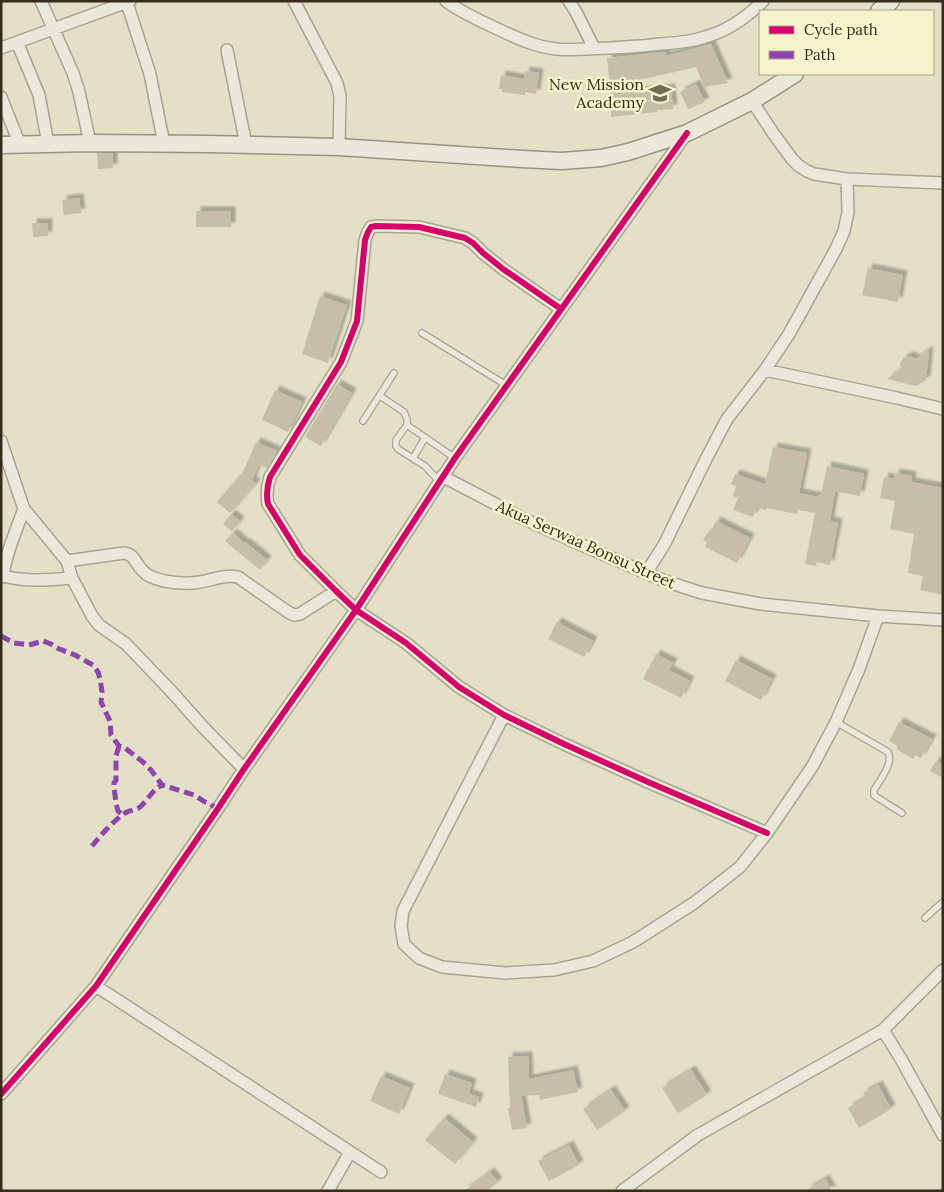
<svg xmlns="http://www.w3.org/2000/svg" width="944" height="1192" viewBox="0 0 944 1192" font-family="Lora,serif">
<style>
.building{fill:#c6bea8;filter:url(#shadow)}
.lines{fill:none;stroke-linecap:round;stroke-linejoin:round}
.lane-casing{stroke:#a7a492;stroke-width:8}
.street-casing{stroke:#a7a492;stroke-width:14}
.secondary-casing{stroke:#979281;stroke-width:19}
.lane{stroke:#eae8da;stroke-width:5.5}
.street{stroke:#eae8da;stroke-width:11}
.secondary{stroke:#eae8da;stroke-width:16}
.quiet{stroke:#8e44ad;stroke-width:5;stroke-dasharray:10 5;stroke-linecap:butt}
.cycleway-casing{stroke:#f6f2cc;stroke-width:9}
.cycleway{stroke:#d6006c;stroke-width:6}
.labels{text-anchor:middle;stroke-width:5;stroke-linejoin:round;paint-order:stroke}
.poi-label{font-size:16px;fill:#352c1b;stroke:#f6f2cc;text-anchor:end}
.street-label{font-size:16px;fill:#352c1b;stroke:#f6f2cc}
</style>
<defs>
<filter id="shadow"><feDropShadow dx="4.5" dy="-4.5" stdDeviation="1" flood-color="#0004"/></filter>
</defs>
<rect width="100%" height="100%" fill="#e3e0c7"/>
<!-- building -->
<path class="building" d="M 711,44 L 728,83 L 704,87 L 696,67 L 671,73 L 669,69 L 670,73 L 621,84 L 622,93 L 671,88 L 673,109 L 657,110 L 657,112 L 611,117 L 611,109 L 607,110 L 606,98 L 611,97 L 607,58 L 665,52 L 666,56 Z
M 525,71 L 539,73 L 536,94 L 525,92 L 525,95 L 502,92 L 502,89 L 499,89 L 501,75 L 524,79 Z
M 696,84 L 705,102 L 688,109 L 680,92 Z
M 97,153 L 113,153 L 113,168 L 98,169 Z
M 79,198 L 81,213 L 64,215 L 62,200 Z
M 196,211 L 231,211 L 231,227 L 196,227 Z
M 32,223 L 48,223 L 48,236 L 33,237 Z
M 868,268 L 903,275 L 898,302 L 862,295 Z
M 320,296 L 347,305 L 328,363 L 302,354 Z
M 929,350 L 926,380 L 916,386 L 887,379 L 901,369 L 900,363 L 904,358 L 910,356 L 916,359 Z
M 337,384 L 352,393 L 321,446 L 305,437 Z
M 275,390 L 302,402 L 288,432 L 262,420 Z
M 256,442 L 277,451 L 267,468 L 259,464 L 252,480 L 256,484 L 230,513 L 217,502 L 243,472 Z
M 773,447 L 807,453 L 799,493 L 818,497 L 819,495 L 821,495 L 827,466 L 864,474 L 860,496 L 835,491 L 830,521 L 838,523 L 830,565 L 817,562 L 816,566 L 805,564 L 815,513 L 798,510 L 797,514 L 767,508 L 766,510 L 757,507 L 753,517 L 733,510 L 738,498 L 733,496 L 736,486 L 731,484 L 735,474 L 765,484 Z
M 895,473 L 912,476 L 911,482 L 943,488 L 943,595 L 920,590 L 923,576 L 908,573 L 914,534 L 890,529 L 895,501 L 880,498 L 884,477 L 894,479 Z
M 231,514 L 240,521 L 232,531 L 223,524 Z
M 716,521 L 750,538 L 737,563 L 705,547 L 707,542 L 703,540 L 707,533 L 710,534 Z
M 233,533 L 244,543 L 245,542 L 267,560 L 260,570 L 225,541 Z
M 557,622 L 593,641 L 584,657 L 548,639 Z
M 656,654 L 673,663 L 669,670 L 690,681 L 681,698 L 643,679 Z
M 736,660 L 772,679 L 761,700 L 725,681 Z
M 899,722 L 932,739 L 921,758 L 916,755 L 913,759 L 896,749 L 898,746 L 889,741 Z
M 936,761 L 943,765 L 943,778 L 930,771 Z
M 528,1056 L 529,1079 L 573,1070 L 578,1092 L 540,1100 L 539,1095 L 521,1096 L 527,1128 L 512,1130 L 508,1108 L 510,1108 L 508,1057 Z
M 691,1070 L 707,1095 L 678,1113 L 662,1088 Z
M 445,1074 L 472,1083 L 469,1094 L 479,1097 L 476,1107 L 438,1094 Z
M 381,1076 L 410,1088 L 399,1114 L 370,1101 Z
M 878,1085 L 891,1109 L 859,1128 L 848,1108 L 866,1098 L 863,1093 Z
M 611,1090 L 625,1111 L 597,1130 L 583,1109 Z
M 444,1118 L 473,1142 L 455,1164 L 425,1140 Z
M 569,1145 L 579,1165 L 549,1181 L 538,1161 Z
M 490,1172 L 498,1182 L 487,1191 L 464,1191 Z
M 825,1179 L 832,1191 L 805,1191 Z"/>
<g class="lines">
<!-- lane casing -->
<g class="lane-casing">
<path id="lane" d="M 422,333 L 506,385
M 380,396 L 404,412 L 407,419 L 407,425 L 396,440 L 396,446 L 398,449 L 425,466 L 439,481
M 363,421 L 394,373
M 407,425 L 455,458
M 413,458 L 425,438
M 836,722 L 888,752 C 894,763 880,780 874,790 L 874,795 L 878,798 L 902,813
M 925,918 L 943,902"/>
</g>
<!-- street casing -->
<g class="street-casing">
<path id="street" d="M 41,1 L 73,73 L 79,92 L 90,143
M 294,1 L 337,83 L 340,96 L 339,147
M 446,1 C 459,11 474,18 489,25 C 511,35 533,47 557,49 C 575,51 593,48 611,48 C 627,47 644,46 660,44 C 675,43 691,42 705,37 C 727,31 747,17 763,1
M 569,1 L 576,12 L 594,48
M 127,3 L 150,74 L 164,144
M 17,42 L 39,95 L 48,144
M 1,48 L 130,1
M 227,50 L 246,145
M 1,97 L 20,145
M 752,101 L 773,133 L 792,159 L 799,166 L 807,171 L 814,174 L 847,179 L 943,183
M 561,309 L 503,269 L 483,253 L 473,243 L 465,238 L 419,227 L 376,226 L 371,227 L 368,232 L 365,240 L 357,321 L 341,362 L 270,477 C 267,486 266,494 268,504 L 300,555 L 336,591 L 356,610 L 406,643 L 459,687 L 504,715 L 564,744 L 648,782 L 767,833
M 765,370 L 897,398 L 943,409
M 1,441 L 24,509 L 67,561 L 72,578 L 92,616 L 99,625 L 126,644 L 171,691 L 203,727 L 244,769
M 442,476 L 522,518 L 577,543 L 665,581 L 702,593 L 761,604 L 878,616 L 943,620
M 67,561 L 124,553 C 136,555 135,564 143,571 C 148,577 157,579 164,581 C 175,583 189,584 200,582 C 212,580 226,574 238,577 L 288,612 L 294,615 L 300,614 L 336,591
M 646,573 L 664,545 L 705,461 L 727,419 L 765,370 L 789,334 L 836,249 L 844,231 L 848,212 L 847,179
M 3,576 C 26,582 49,580 72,578
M 1,577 L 3,576 C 6,553 16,531 24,509
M 504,715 L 403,911 L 401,926 L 404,944 L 419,958 L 442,967 L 505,973 L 554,970 L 593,961 L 633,942 L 694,903 L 740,867 L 767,833 L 812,767 L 836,722 L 859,669 L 878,616
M 96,986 L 381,1172
M 883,1030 L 901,1059 L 943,1135
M 1,1094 L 24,1068 L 96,986 L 217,810 L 244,769 L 356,610 L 455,458 L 687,133
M 328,1191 L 350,1152
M 622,1191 L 698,1135 L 883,1030 L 943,970"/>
</g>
<!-- secondary casing -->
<g class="secondary-casing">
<path id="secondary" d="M 879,11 L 891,1
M 1,145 L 90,143 L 209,144 L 339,147 L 522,159 L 562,161 L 601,158 L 628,152 L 687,133 L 752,101 L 795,74"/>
</g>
<!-- lane -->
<use href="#lane" class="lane"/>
<!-- street -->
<use href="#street" class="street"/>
<!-- secondary -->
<use href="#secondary" class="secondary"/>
<!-- quiet -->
<path class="quiet" d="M 1,636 L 14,643 L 29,645 L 43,641 L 51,644 L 57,648 L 75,655 L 93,665 L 98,672 L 100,679 L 102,692 L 101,702 L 110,721 L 111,735 L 119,746 L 125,748 L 143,762 L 151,770 L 162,785 L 194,795 L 205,802 L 211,804 L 217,810
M 119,746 L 116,756 L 116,780 L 114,783 L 114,787 L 116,803 L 118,811 L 123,815
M 92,846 C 102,834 112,822 125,813 C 130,810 136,810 140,807 C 149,799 151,791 162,785"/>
<!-- cycleway casing -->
<g class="cycleway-casing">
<path id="cycleway" d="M 561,309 L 503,269 L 483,253 L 473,243 L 465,238 L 419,227 L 376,226 L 371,227 L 368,232 L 365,240 L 357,321 L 341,362 L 270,477 C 267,486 266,494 268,504 L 300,555 L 336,591 L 356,610 L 406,643 L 459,687 L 504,715 L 564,744 L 648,782 L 767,833
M 1,1094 L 24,1068 L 96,986 L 217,810 L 244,769 L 356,610 L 455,458 L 687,133"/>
</g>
<!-- cycleway -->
<use href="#cycleway" class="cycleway"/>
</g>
<!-- icons -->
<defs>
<g id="school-bare" transform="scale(1.725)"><path d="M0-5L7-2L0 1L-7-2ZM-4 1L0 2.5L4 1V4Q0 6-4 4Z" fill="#726b57" stroke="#f6f2cc" stroke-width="2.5" paint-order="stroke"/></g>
</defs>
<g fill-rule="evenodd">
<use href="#school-bare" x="660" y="93"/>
</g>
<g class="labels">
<!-- poi labels -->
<g class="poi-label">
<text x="644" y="90">New Mission<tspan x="644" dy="18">Academy</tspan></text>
</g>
<!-- street labels -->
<g class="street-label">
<text transform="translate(586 544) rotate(24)" y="6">Akua Serwaa Bonsu Street</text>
</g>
</g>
<!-- border -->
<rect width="944" height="1192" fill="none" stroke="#352c1b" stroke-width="5"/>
<!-- legend -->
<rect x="759" y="10" width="175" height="65" fill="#f6f2cc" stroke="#a9a385"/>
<rect x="769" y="26" width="25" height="8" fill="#d6006c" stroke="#a9a385"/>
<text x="804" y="35" font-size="15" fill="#352c1b">Cycle path</text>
<rect x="769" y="51" width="25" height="8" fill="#8e44ad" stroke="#a9a385"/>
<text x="804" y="60" font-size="15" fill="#352c1b">Path</text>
</svg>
